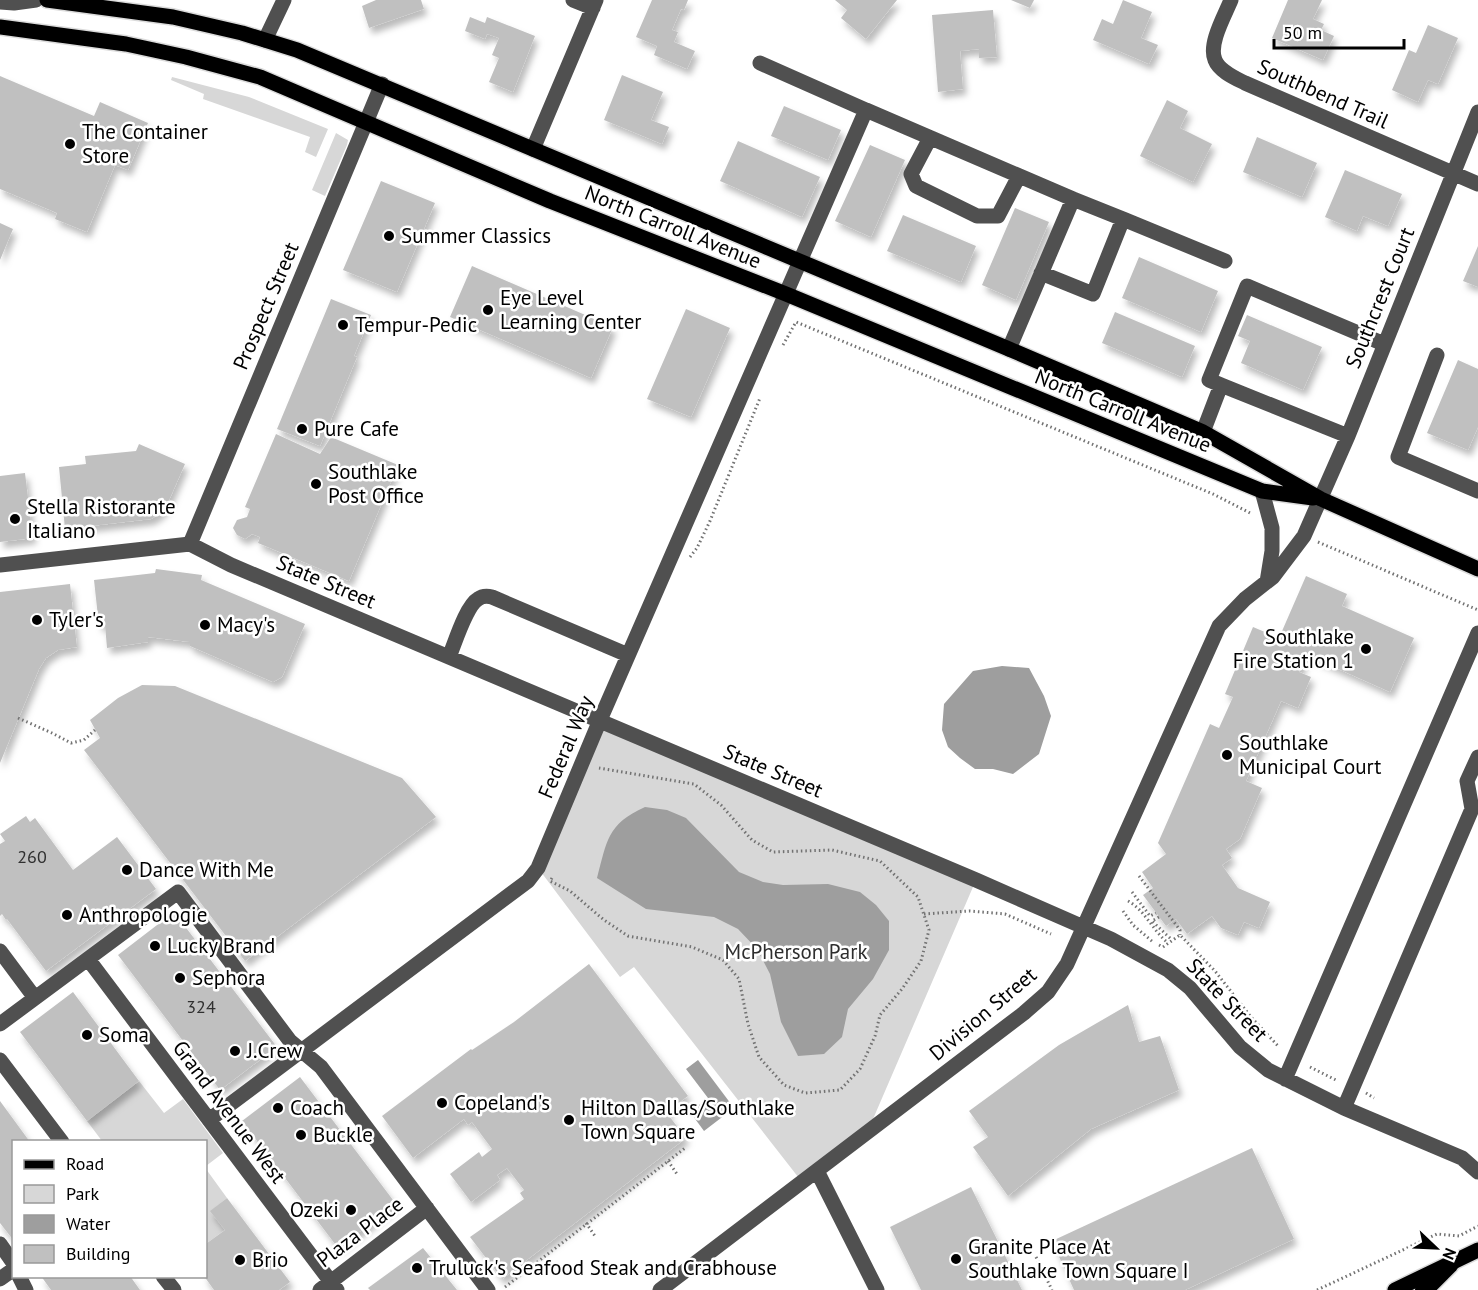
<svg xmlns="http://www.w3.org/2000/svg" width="1478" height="1290" viewBox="0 0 1478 1290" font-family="'PT Sans',sans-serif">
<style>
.green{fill:#d7d7d7}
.water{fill:#9e9e9e}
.building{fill:#c0c0c0;filter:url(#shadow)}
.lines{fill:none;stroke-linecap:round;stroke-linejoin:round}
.major-casing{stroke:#dbdbdb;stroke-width:18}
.highway-casing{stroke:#dbdbdb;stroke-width:21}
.path{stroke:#727272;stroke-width:3;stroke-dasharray:1.5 3;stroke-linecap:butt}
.minor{stroke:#505050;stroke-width:15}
.major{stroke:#000;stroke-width:15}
.highway{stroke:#000;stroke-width:18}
.poi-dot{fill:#000;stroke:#fff;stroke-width:2}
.labels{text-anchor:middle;stroke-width:5;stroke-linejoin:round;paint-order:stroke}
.number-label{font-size:18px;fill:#303030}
.street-label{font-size:21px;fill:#000;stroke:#fff}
.poi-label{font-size:21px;fill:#000;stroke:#fff;text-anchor:start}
.park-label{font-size:21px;fill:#2e2e2e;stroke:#fff}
</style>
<defs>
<filter id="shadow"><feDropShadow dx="3.5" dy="6" stdDeviation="3" flood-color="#0004"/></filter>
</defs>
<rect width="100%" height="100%" fill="#fff"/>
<!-- green -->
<path class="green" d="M 172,77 L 249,97 L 328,129 L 316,157 L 305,152 L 310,137 L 203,99 L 204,94 L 171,80 Z
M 336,133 L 348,140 L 347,145 L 325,196 L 312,190 Z
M 600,720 L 976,880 L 867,1133 L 802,1182 L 634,967 L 620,977 L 538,868 Z
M 139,1081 L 164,1113 L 183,1099 L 223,1153 L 206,1166 L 206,1142 L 102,1141 L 87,1121 Z
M 206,1169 L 227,1198 L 211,1211 L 225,1230 L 207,1243 L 206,1241 Z"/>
<!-- water -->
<path class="water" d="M 1002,666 L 1029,668 L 1044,696 L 1051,716 L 1039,754 L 1013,774 L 993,769 L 975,769 L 960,758 L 948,747 L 942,730 L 944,704 L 973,671 Z
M 645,807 L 667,810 L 686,818 L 739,872 L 763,882 L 783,885 L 828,884 L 860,892 L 876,905 L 889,921 L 889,950 L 873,979 L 848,1009 L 842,1037 L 824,1054 L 798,1056 L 781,1022 L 770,974 L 757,949 L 738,929 L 714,917 L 646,909 L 597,878 C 607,841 607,824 645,807 Z
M 698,1060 L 734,1108 L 704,1131 L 690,1112 L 708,1098 L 686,1069 Z"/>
<!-- building -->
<path class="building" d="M 376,0 L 421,0 L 424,9 L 369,28 L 362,6 Z
M 652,0 L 688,0 L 684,10 L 681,9 L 672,30 L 678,32 L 674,42 L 695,51 L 687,69 L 654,55 L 657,46 L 636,37 Z
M 835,0 L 897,0 L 866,39 L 841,18 L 847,10 Z
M 1011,0 L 1034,0 L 1030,8 Z
M 1123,0 L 1152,12 L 1141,38 L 1158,45 L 1149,64 L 1093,40 L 1102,19 L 1113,24 Z
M 1288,0 L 1322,0 L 1313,19 L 1324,24 L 1321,30 L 1334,36 L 1323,60 L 1272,38 Z
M 993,10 L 997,57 L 979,58 L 979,49 L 960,51 L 963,89 L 938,92 L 932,15 Z
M 470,17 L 485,23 L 487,17 L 535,36 L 513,92 L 489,82 L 499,58 L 492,55 L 499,38 L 487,34 L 485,39 L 465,31 Z
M 1428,25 L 1458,38 L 1438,84 L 1428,80 L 1418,102 L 1392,90 L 1409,50 L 1416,53 Z
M 622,75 L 663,92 L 651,120 L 669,127 L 662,144 L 604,120 Z
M 0,76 L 94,116 L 100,102 L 148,123 L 128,170 L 115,165 L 87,232 L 55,219 L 57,213 L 0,189 Z
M 1167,100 L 1188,111 L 1180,128 L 1212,144 L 1193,182 L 1140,156 Z
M 784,106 L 841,130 L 828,160 L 771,136 Z
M 1257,137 L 1317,163 L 1302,197 L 1243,172 Z
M 738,141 L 820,177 L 802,217 L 720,181 Z
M 870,145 L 905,160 L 871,237 L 835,221 Z
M 1345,170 L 1402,194 L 1388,226 L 1363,216 L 1357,231 L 1325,217 Z
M 381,181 L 435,203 L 397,292 L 343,270 Z
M 1015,208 L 1049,222 L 1016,300 L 982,285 Z
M 903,215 L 976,246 L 961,282 L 887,251 Z
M 0,223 L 13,229 L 0,260 Z
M 1478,246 L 1478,287 L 1463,281 Z
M 1139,257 L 1218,291 L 1201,332 L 1122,298 Z
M 472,266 L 613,327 L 591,378 L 450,317 Z
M 331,299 L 371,315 L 354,356 L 357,357 L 320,446 L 277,429 Z
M 686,309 L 730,328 L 691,417 L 647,399 Z
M 1115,312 L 1195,346 L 1182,377 L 1102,343 Z
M 1247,315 L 1322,347 L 1303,390 L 1241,363 L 1250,341 L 1238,336 Z
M 1458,360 L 1478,369 L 1478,427 L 1468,450 L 1427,433 Z
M 276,434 L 320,454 L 331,437 L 398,465 L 349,581 L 258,543 L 260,537 L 252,534 L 245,539 L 237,535 L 233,528 L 237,520 L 247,517 L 250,509 L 245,507 Z
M 139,444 L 185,464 L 166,507 L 159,514 L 151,519 L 65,529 L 59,467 L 86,464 L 85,456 L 136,451 Z
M 25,473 L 33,538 L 0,542 L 0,476 Z
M 156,569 L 202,575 L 201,580 L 305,624 L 282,677 L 273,682 L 190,646 L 190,642 L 148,637 L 148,642 L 107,648 L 105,625 L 99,626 L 94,580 L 155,573 Z
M 1306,576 L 1347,594 L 1342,606 L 1414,638 L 1390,692 L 1307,655 L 1299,672 L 1311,677 L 1298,708 L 1281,701 L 1246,781 L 1262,788 L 1240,839 L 1226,849 L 1232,858 L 1222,865 L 1238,888 L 1270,902 L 1259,928 L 1244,922 L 1238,935 L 1221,928 L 1212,916 L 1187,934 L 1176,919 L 1166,926 L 1143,895 L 1153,888 L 1142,872 L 1166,854 L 1158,843 L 1210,724 L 1219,728 L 1233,697 L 1225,694 L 1253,627 L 1279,638 Z
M 70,584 L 77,647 L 58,650 L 46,658 L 39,669 L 0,763 L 0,592 Z
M 142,685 L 175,686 L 402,778 L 436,817 L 245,961 L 84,750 L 100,738 L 90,720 L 118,698 Z
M 26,816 L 30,822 L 35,818 L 73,870 L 117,837 L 156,889 L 46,971 L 7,919 L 6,920 L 2,914 L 0,916 L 0,844 L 5,841 L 0,834 Z
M 174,912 L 277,1047 L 220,1090 L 118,955 Z
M 589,964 L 688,1096 L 666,1112 L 686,1138 L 502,1279 L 470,1237 L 524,1199 L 520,1193 L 524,1190 L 507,1168 L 497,1175 L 500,1180 L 471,1202 L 450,1174 L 479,1152 L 482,1157 L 492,1149 L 472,1122 L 468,1125 L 464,1119 L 413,1158 L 382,1116 L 471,1049 L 472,1050 L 514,1022 Z
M 73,992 L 139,1081 L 87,1121 L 20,1032 Z
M 1128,1005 L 1139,1042 L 1160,1036 L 1179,1090 L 1091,1129 L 1008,1196 L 973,1147 L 988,1137 L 969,1111 L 1059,1045 Z
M 300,1077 L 396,1204 L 338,1248 L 242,1121 Z
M 0,1101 L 30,1142 L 14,1142 L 14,1241 L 0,1223 Z
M 1252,1148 L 1294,1239 L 1185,1290 L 1074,1290 L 1052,1241 Z
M 971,1187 L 1022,1290 L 921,1290 L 890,1227 Z
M 227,1198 L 290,1282 L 279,1290 L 214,1290 L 204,1276 L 206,1276 L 206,1241 L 207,1243 L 225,1230 L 210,1211 Z
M 423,1248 L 457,1290 L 370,1290 L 368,1288 Z
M 41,1276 L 130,1276 L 140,1290 L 51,1290 Z"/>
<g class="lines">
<!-- major casing -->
<g class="major-casing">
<path id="major" d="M 47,0 L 173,17 L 242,33 L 297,50 L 1009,349 L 1203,432 L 1321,499 L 1478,569
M 0,27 L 126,44 L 186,57 L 260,77 L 550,201 L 786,294 L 1262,491 L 1313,498
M 1395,1290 L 1478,1250"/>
</g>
<!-- highway casing -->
<g class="highway-casing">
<path id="highway" d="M 1424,1290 L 1450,1264"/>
</g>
<!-- path -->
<path class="path" d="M 783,345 L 796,322 L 1213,494 L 1252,514
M 1318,542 L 1478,610
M 690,557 L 697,548 L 710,521 L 760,398
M 18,718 L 52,733 L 71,743 L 84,740 L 95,730
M 1139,876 L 1180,930 L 1180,935
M 552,878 L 550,881 L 570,891 L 604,920 L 628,936 L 692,947 L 723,960 L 739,979 L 748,1024 L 759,1057 L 784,1085 L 805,1093 L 840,1090 L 860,1069 L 875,1036 L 880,1015 L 902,989 L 921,961 L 929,930 L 918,897 L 880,861 L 832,850 L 773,852 L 752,840 L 721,805 L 694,784 L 599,768
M 1132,892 L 1150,916 L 1156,913
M 1128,901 C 1145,910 1153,931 1168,943
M 1123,911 L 1133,925 L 1153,942
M 924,914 L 969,911 L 1005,914 L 1051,934
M 1159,917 L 1152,921 L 1172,940
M 1159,945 L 1163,947 L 1180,935 L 1215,971 L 1251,1017 L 1279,1047
M 1310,1067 L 1338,1081
M 1366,1093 L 1374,1098
M 668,1161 L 677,1174
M 586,1223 L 595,1236
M 1036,1257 L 1052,1290
M 505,1287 L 685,1148
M 1317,1290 L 1437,1234 L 1459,1236 L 1478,1226"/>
<!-- minor -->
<path class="minor" d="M 573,0 L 593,8
M 1231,0 C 1225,15 1208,44 1215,60 C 1219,71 1235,78 1245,83 L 1478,184
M 0,2 L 14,3 L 36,0
M 265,40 L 284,0
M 866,110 L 1073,199 L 1009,349
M 930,138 L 911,174 L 916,186 L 977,216 L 998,216 L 1019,176
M 533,149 L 596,0
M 1073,199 L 1123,219
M 1041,273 L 1093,294 L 1123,219 L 1225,261
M 1437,355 L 1398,457 L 1478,491
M 1221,385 L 1209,380 L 1247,286 L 1384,344
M 1203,432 L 1221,385 L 1348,436
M 1262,491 L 1272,528 L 1272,551 L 1267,582
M 190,544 L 382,84
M 0,565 L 190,544 L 231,565 L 976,880 L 1111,939 L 1168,970 L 1190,988 L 1240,1047 L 1268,1070 L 1344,1108 L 1462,1158 L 1478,1172
M 449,657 C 455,643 466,606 478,599 C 482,596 488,596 492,597 L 628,655
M 0,951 L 35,998
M 88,959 L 337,1290
M 0,1024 L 178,892 L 290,1041 L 321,1067 L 488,1290
M 0,1060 L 62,1142
M 1285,1079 L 1478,633
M 1344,1108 L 1472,809 L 1467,781 L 1478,757
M 209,1120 L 528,881 L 538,868 L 600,720 L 866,110 L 760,63
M 817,1171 L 877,1290
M 0,1244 L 14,1264
M 19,1276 L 26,1290
M 163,1276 L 174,1290
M 0,1279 L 14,1269
M 320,1290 L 427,1208
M 660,1290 L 1024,1013 L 1048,992 L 1067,964 L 1219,626 L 1245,599 L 1273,577 L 1304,536 L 1348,436 L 1478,112"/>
<!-- major -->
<use href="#major" class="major"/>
<!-- highway -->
<use href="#highway" class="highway"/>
</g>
<!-- markers -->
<g class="poi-dot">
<circle cx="70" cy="144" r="6"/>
<circle cx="389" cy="236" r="6"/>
<circle cx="488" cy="310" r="6"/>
<circle cx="343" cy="325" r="6"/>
<circle cx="302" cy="429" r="6"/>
<circle cx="316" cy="484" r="6"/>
<circle cx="15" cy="519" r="6"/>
<circle cx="37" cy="620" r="6"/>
<circle cx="205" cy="625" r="6"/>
<circle cx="1366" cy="649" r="6"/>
<circle cx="1227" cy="755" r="6"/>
<circle cx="127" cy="870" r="6"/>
<circle cx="67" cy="915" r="6"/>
<circle cx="155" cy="946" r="6"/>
<circle cx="180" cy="978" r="6"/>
<circle cx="87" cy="1035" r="6"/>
<circle cx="235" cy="1051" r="6"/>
<circle cx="442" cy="1103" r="6"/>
<circle cx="278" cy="1108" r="6"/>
<circle cx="569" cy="1120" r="6"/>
<circle cx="301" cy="1135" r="6"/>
<circle cx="351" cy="1210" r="6"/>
<circle cx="956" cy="1259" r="6"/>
<circle cx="240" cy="1260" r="6"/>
<circle cx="417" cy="1268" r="6"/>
</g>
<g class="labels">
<!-- number labels -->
<g class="number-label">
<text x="32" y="863">260</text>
<text x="201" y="1013">324</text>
</g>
<!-- street labels -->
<g class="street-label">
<text transform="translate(1323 94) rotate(24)" y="7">Southbend Trail</text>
<text transform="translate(673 227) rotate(22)" y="7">North Carroll Avenue</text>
<text transform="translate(1380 298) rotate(-68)" y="7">Southcrest Court</text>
<text transform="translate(266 306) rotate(-67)" y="7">Prospect Street</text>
<text transform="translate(1123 411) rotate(22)" y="7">North Carroll Avenue</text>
<text transform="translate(326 582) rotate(23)" y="7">State Street</text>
<text transform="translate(566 747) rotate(-67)" y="7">Federal Way</text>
<text transform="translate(773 771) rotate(23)" y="7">State Street</text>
<text transform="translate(1227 1000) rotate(46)" y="7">State Street</text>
<text transform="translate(983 1014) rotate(-40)" y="7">Division Street</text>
<text transform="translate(229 1112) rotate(53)" y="7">Grand Avenue West</text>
<text transform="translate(360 1232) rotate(-37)" y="7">Plaza Place</text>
</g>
<!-- poi labels -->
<g class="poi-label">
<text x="82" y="139">The Container<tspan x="82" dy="24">Store</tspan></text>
<text x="401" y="243">Summer Classics</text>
<text x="500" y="305">Eye Level<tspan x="500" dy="24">Learning Center</tspan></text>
<text x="355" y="332">Tempur-Pedic</text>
<text x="314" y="436">Pure Cafe</text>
<text x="328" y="479">Southlake<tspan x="328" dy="24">Post Office</tspan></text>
<text x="27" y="514">Stella Ristorante<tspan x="27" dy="24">Italiano</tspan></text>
<text x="49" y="627">Tyler's</text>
<text x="217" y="632">Macy's</text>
<text x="1354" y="644" text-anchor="end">Southlake<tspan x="1354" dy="24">Fire Station 1</tspan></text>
<text x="1239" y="750">Southlake<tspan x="1239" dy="24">Municipal Court</tspan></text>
<text x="139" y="877">Dance With Me</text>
<text x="79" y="922">Anthropologie</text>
<text x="167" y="953">Lucky Brand</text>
<text x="192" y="985">Sephora</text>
<text x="99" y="1042">Soma</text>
<text x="247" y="1058">J.Crew</text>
<text x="454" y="1110">Copeland's</text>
<text x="290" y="1115">Coach</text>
<text x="581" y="1115">Hilton Dallas/Southlake<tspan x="581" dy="24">Town Square</tspan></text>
<text x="313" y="1142">Buckle</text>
<text x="339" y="1217" text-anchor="end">Ozeki</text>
<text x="968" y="1254">Granite Place At<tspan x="968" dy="24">Southlake Town Square I</tspan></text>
<text x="252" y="1267">Brio</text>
<text x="429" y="1275">Truluck's Seafood Steak and Crabhouse</text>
</g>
<!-- park labels -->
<g class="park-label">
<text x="796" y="959">McPherson Park</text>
</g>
</g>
<!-- legend -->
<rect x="12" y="1140" width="195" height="138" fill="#ffffff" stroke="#999999" stroke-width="1.5"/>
<rect x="24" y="1160" width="30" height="9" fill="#000000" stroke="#999999" stroke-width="1.5"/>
<text x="66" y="1170" font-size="18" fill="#000000">Road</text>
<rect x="24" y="1185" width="30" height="18" fill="#d7d7d7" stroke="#999999" stroke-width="1.5"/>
<text x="66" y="1200" font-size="18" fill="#000000">Park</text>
<rect x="24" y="1215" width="30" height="18" fill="#9e9e9e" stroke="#999999" stroke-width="1.5"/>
<text x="66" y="1230" font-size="18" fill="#000000">Water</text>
<rect x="24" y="1245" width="30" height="18" fill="#c0c0c0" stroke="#999999" stroke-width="1.5"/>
<text x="66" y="1260" font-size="18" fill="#000000">Building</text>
<!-- north arrow -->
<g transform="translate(1436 1248) rotate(113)" stroke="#ffffff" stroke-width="4.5" paint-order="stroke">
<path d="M0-4.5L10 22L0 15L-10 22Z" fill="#000000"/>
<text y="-9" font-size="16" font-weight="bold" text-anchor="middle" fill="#000000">N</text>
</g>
<!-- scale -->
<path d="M1274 39v9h130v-9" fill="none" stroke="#000000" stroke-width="3"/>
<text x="1283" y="39" font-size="18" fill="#000000" stroke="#ffffff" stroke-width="4.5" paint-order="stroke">50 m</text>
</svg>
